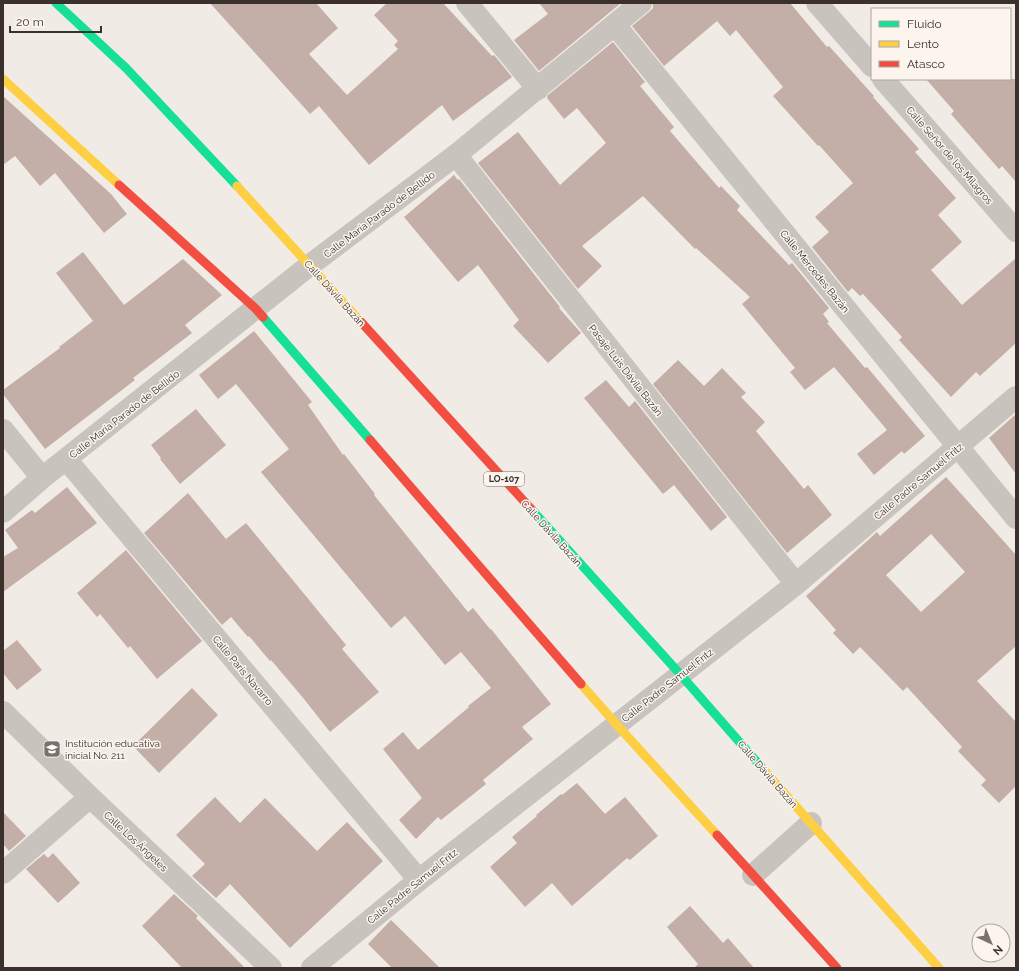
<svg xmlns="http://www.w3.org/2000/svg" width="1019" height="971" viewBox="0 0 1019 971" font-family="Raleway,sans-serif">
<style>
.building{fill:#c3afa7;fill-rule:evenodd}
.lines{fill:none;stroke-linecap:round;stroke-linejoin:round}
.street{stroke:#c9c3be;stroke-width:22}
.fast{stroke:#16e098;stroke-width:9}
.slow{stroke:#ffcf43;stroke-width:9}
.jam{stroke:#f24e42;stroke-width:9}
.labels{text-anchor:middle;stroke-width:3;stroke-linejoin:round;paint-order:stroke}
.shield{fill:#fbf5ee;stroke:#756b66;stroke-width:1}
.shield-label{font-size:9px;font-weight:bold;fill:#3b302b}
.street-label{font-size:10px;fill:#3b302b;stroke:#fbf5ee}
.poi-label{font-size:10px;fill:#3b302b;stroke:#fbf5ee;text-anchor:start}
</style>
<rect width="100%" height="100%" fill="#f0ebe5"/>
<!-- building -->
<path class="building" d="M 210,3 L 316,3 L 338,28 L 309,54 L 347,95 L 398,49 L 394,45 L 398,41 L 374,15 L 387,3 L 443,3 L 492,56 L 494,55 L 512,77 L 453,121 L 442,105 L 369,165 L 319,106 L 310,114 Z
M 539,3 L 621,3 L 539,71 L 514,40 L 548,14 Z
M 653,3 L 790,3 L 827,47 L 829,46 L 874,96 L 873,97 L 919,149 L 915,152 L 956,198 L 938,215 L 962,242 L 931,270 L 962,305 L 1016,258 L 1016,343 L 980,376 L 976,372 L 951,397 L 899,340 L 902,337 L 863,294 L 860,296 L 852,288 L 848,292 L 812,247 L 829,232 L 815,217 L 853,183 L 819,145 L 818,146 L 773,96 L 783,87 L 736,30 L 730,36 L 717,21 L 664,66 L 632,26 L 649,12 L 653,8 Z
M 613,42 L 645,82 L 640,86 L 674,127 L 670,131 L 719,188 L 721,186 L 740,206 L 737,210 L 789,265 L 792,263 L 829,308 L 823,314 L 829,322 L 827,323 L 865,368 L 867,367 L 925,436 L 904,454 L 902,451 L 874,475 L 857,454 L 887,430 L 834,367 L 805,390 L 790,372 L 795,368 L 742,304 L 750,297 L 696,248 L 695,249 L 643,196 L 582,246 L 602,266 L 578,289 L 478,163 L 518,132 L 560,185 L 606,143 L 577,108 L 564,119 L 547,98 L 548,95 Z
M 926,79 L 1016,79 L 1016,182 L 1002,166 L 999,169 L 951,114 L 954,111 Z
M 3,96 L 111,194 L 127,214 L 104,233 L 55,173 L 40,186 L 15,156 L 3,165 Z
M 454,175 L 458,180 L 459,179 L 560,307 L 559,308 L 581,333 L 548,363 L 513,326 L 519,320 L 478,265 L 458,282 L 404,217 Z
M 83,252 L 124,305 L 183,259 L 222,295 L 185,325 L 192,333 L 133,378 L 135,380 L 45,449 L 3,394 L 3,390 L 60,348 L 59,347 L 93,321 L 56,273 Z
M 254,331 L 312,402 L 308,405 L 343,455 L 344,454 L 375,494 L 374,495 L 468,612 L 473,608 L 490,629 L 491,629 L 551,704 L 522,727 L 533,739 L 483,780 L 486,784 L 441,820 L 438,817 L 416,839 L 399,820 L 422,798 L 383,749 L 403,732 L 418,750 L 469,707 L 468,706 L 491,688 L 461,652 L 445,665 L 405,616 L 391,628 L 261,472 L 289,449 L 236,384 L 218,399 L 199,375 Z
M 678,360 L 704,386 L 722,368 L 746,393 L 741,397 L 765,422 L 756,431 L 804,489 L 808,485 L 832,515 L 787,553 L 653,384 Z
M 606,380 L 629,407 L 635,401 L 727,517 L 711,531 L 674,485 L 663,494 L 584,398 Z
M 196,409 L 226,445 L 180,484 L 160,459 L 161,458 L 151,445 Z
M 1016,414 L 1016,474 L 989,438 Z
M 946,477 L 1016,555 L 1016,646 L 977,681 L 1016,722 L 1016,786 L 999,803 L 981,785 L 986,780 L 958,751 L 962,747 L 907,687 L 903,691 L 860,647 L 853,654 L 833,633 L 836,630 L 806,596 L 877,532 L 880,536 ZM 931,534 L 965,572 L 921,612 L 886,575 Z
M 67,487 L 97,523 L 3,592 L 3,557 L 18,548 L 5,530 L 32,510 L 35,513 Z
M 188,493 L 226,539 L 246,523 L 346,645 L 342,649 L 379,692 L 330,732 L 304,699 L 271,660 L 270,661 L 249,636 L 248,637 L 231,617 L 222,625 L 144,533 Z
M 126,550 L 202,641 L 157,679 L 130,646 L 128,648 L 100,614 L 97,617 L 77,593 Z
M 17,640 L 42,670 L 17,690 L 3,673 L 3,651 Z
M 192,688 L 218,715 L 159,773 L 133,746 Z
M 577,783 L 605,814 L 625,797 L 658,836 L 630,860 L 627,858 L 572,906 L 552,883 L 525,907 L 490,867 L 517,843 L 512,837 L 537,816 L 536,815 L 561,794 L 562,795 Z
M 215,797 L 240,823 L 265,798 L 317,851 L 347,822 L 383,861 L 290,948 L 230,884 L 216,898 L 192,876 L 205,864 L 176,835 Z
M 3,812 L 26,836 L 9,851 L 3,844 Z
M 53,853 L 80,883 L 58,903 L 26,869 L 44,854 L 48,858 Z
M 174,894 L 198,916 L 196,918 L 245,968 L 182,968 L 142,926 Z
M 690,906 L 723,943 L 728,938 L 754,968 L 694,968 L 698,964 L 667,927 Z
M 391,920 L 440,968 L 392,968 L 368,944 Z"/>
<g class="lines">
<!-- street -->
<path class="street" d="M 467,3 L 538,89
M 817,3 L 872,66
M 615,25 L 1016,518
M 883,79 L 1016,231
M 456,155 L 796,584
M 3,430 L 42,478
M 66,459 L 419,880
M 3,512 L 42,478 L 310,265 L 456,155 L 641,3
M 3,712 L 90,797 L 271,968
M 3,873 L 90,797
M 753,875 L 811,823
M 312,968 L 419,880 L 796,584 L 1016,397"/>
<!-- fast -->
<path class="fast" d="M 56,3 L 126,68 L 237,186
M 263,317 L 370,440
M 532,510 L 680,674 L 763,769"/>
<!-- slow -->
<path class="slow" d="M 3,79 L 119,185
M 237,186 L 361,322
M 581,684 L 617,725 L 717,835
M 763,769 L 939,968"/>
<!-- jam -->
<path class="jam" d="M 119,185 L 256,309 L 263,317
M 361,322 L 532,510
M 370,440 L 581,684
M 717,835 L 837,968"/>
</g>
<!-- icons -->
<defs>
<g id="school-square" transform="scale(0.9)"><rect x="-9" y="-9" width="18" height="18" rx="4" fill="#7a716c" stroke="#fbf5ee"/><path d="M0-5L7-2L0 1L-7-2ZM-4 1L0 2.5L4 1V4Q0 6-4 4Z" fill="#fff"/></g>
</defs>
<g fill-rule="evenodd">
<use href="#school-square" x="52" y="749"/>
</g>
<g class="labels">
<!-- shield labels -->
<rect class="shield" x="484" y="472" width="40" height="14" rx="3"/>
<g class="shield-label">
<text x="504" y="482">LO-107</text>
</g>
<!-- street labels -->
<g class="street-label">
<text transform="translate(950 155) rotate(49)" y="4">Calle Señor de los Milagros</text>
<text transform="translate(379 214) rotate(-37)" y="4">Calle María Parado de Bellido</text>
<text transform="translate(815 271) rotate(51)" y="4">Calle Mercedes Bazán</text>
<text transform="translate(335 293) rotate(48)" y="4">Calle Dávila Bazán</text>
<text transform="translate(626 370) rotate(52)" y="4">Pasaje Luis Dávila Bazán</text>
<text transform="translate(124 414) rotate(-38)" y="4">Calle María Parado de Bellido</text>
<text transform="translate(918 481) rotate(-40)" y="4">Calle Padre Samuel Fritz</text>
<text transform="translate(552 533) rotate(48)" y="4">Calle Dávila Bazán</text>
<text transform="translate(243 670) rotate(50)" y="4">Calle Paris Navarro</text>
<text transform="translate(667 685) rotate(-38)" y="4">Calle Padre Samuel Fritz</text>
<text transform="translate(768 774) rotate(49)" y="4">Calle Dávila Bazán</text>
<text transform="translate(136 841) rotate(43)" y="4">Calle Los Ángeles</text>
<text transform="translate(412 886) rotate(-39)" y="4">Calle Padre Samuel Fritz</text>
</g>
<!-- poi labels -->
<g class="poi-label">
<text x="65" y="747">Institución educativa<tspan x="65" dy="12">inicial No. 211</tspan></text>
</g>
</g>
<!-- border -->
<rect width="1019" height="971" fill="none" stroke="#3b302b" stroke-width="8"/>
<!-- legend -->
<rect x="871" y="8" width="140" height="72" fill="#fbf5ee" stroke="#aea6a0"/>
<rect x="879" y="21" width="20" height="6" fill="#16e098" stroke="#aea6a0"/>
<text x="907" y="28" font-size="12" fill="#3b302b">Fluido</text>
<rect x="879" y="41" width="20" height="6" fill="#ffcf43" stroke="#aea6a0"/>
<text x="907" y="48" font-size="12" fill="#3b302b">Lento</text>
<rect x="879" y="61" width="20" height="6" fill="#f24e42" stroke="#aea6a0"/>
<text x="907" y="68" font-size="12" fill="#3b302b">Atasco</text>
<!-- north arrow -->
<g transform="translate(991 943) rotate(136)"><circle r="19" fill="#fbf5ee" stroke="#aea6a0"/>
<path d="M0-3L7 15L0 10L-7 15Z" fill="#7a716c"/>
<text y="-6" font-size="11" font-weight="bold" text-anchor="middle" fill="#3b302b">N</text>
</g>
<!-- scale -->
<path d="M10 26v6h91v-6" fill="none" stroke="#3b302b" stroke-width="2"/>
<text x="16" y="26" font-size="12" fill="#3b302b" stroke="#fbf5ee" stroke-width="3" paint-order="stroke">20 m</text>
</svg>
